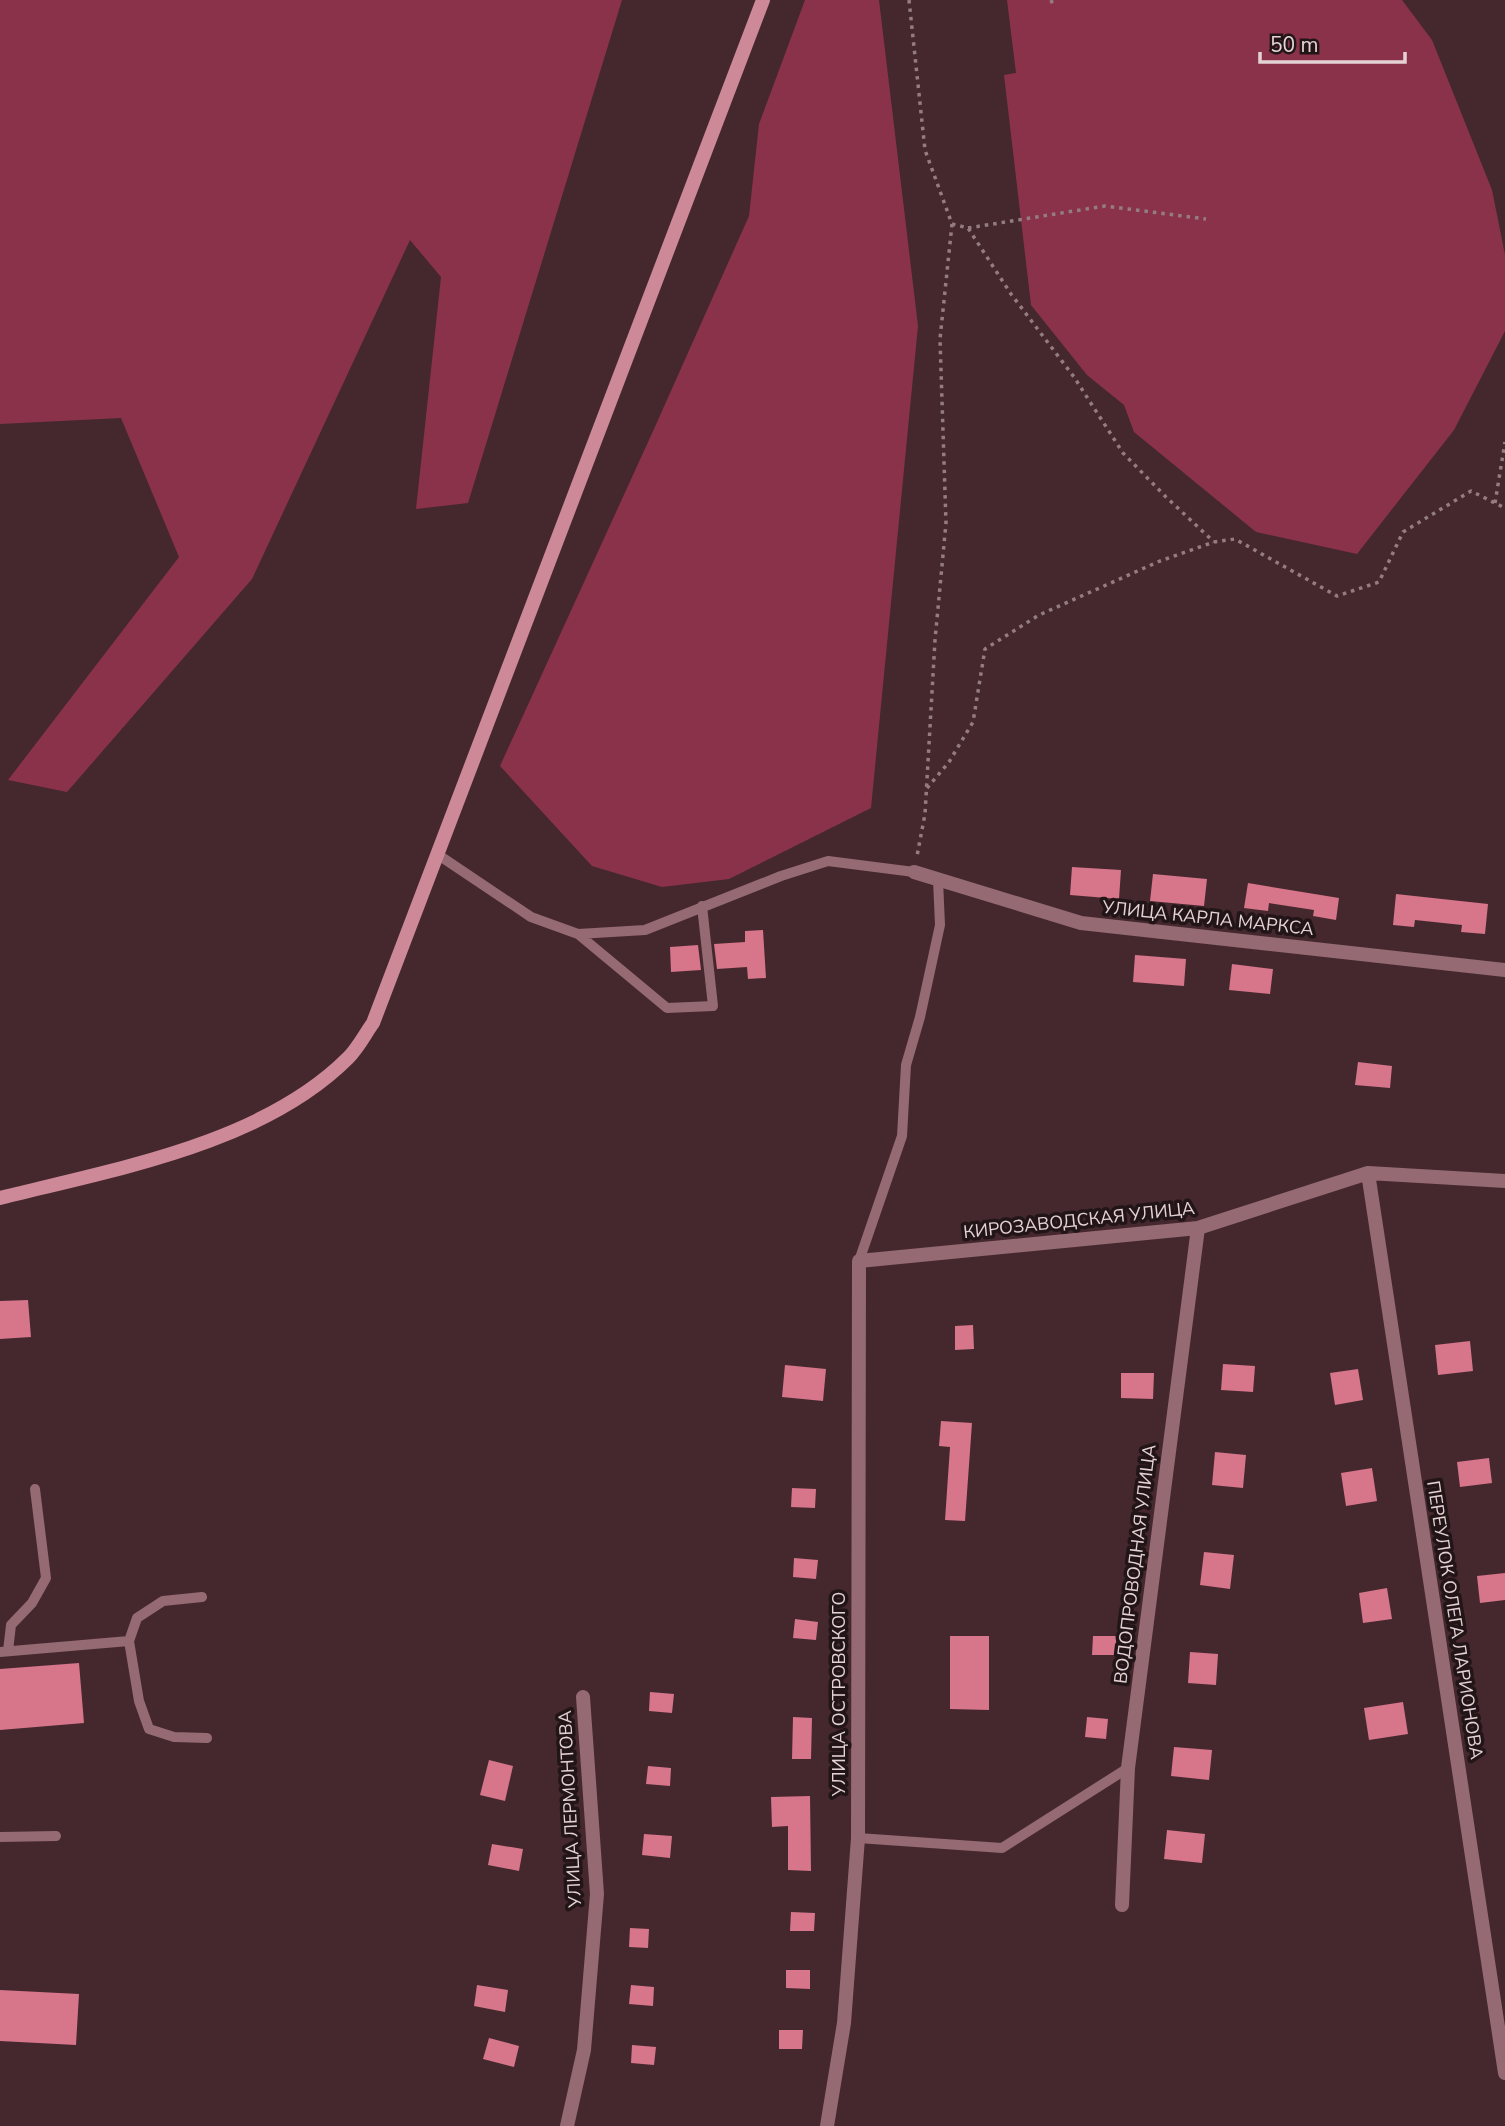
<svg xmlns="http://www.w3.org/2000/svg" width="1505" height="2126" viewBox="0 0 1505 2126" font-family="'Nunito Sans',sans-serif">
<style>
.green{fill:#8b324b}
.building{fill:#d7758b}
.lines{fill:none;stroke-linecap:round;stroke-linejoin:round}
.path{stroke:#947d81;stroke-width:3.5;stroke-dasharray:3.5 5;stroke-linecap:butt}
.service{stroke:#956a72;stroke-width:10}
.minor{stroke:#956a72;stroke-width:14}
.secondary{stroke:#cd8997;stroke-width:14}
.labels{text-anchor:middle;stroke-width:7;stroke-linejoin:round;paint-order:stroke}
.street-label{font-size:18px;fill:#e5d2d5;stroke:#221518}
</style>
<rect width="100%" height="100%" fill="#44282e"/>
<!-- green -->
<path class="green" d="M 0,0 L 622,0 L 468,503 L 416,509 L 441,277 L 410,240 L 252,579 L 67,792 L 8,780 L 179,557 L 121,418 L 0,424 Z
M 805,0 L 879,0 L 918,326 L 871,808 L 729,879 L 662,887 L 592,866 L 500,766 L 654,429 L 749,216 L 759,124 Z
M 1007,0 L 1402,0 L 1432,40 L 1492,190 L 1505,255 L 1505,331 L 1454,430 L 1357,554 L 1256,532 L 1134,432 L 1124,405 L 1087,375 L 1031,305 L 1004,75 L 1016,73 Z"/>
<!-- building -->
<path class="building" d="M 1072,867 L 1121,870 L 1119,899 L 1070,895 Z
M 1153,874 L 1207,879 L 1204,906 L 1150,901 Z
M 1248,883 L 1339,898 L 1336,920 L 1313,916 L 1314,910 L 1269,903 L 1268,911 L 1244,908 Z
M 1396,894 L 1488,904 L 1485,934 L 1461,932 L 1462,925 L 1415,920 L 1414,927 L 1393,925 Z
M 763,930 L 766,978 L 748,979 L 747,967 L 717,969 L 714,944 L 745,942 L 745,931 Z
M 698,945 L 701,970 L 671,972 L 670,947 Z
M 1135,955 L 1186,959 L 1184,986 L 1133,982 Z
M 1232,964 L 1273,969 L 1270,994 L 1229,990 Z
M 1358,1062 L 1392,1066 L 1390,1088 L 1355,1085 Z
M 28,1300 L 31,1337 L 0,1339 L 0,1301 Z
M 973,1325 L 974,1349 L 955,1350 L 955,1326 Z
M 1470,1341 L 1473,1371 L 1438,1375 L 1435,1345 Z
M 1223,1364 L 1255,1366 L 1253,1392 L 1221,1390 Z
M 785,1365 L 826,1369 L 823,1401 L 782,1397 Z
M 1358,1369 L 1363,1400 L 1335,1405 L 1330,1373 Z
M 1121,1373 L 1154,1373 L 1153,1399 L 1121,1398 Z
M 941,1421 L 972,1423 L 965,1521 L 945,1520 L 950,1447 L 939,1446 Z
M 1215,1452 L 1246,1455 L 1243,1488 L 1212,1485 Z
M 1489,1458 L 1492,1483 L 1460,1487 L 1457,1462 Z
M 1372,1468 L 1377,1501 L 1346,1506 L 1341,1473 Z
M 792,1488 L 816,1489 L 815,1508 L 791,1507 Z
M 1204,1552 L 1234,1555 L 1230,1589 L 1200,1585 Z
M 794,1558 L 818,1560 L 816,1579 L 793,1577 Z
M 1505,1573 L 1505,1600 L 1480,1603 L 1477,1576 Z
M 1387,1588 L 1392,1619 L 1363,1623 L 1359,1593 Z
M 795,1619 L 818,1622 L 816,1640 L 793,1638 Z
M 950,1636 L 989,1636 L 989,1710 L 950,1709 Z
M 1093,1636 L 1116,1636 L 1116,1655 L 1092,1655 Z
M 1190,1652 L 1218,1654 L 1216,1685 L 1188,1683 Z
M 79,1663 L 84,1723 L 0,1730 L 0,1669 Z
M 650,1692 L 674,1694 L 672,1713 L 649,1711 Z
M 1403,1702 L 1408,1734 L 1369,1740 L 1364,1708 Z
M 793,1717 L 812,1718 L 811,1759 L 792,1759 Z
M 1087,1717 L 1108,1719 L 1106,1739 L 1085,1737 Z
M 1174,1747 L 1212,1750 L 1209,1780 L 1171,1776 Z
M 489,1760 L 513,1766 L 505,1801 L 480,1795 Z
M 648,1766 L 671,1768 L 670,1786 L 646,1784 Z
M 810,1796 L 811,1871 L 788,1870 L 788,1826 L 772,1827 L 771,1797 Z
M 1167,1830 L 1205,1834 L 1202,1863 L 1164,1859 Z
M 644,1834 L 672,1836 L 670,1858 L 642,1855 Z
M 492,1844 L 523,1849 L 519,1871 L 488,1865 Z
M 791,1912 L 815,1913 L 814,1931 L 790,1931 Z
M 630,1928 L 649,1929 L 648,1948 L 629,1947 Z
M 786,1970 L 810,1970 L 810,1989 L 786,1988 Z
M 477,1985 L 508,1990 L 505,2012 L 474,2006 Z
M 631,1985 L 654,1987 L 653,2006 L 629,2004 Z
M 0,1990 L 79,1994 L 76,2045 L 0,2041 Z
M 779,2030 L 803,2030 L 802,2049 L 779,2049 Z
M 489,2038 L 519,2046 L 514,2067 L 483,2059 Z
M 632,2045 L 656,2047 L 654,2065 L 631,2063 Z"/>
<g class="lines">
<!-- path -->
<path class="path" d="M 909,0 L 925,150 L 952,224 L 940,339 L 946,523 L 935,640 L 925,814 L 917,856
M 1051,0 L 1053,5
M 952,224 L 968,228 L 1011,294 L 1074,377 L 1123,453 L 1166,497 L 1214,542
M 968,228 L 1105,206 L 1206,219
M 1495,503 L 1505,442
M 927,788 L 949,762 L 973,722 L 985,649 L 1039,615 L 1160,561 L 1214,542 L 1235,539 L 1337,596 L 1379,582 L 1403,532 L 1471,491 L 1505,508"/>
<!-- service -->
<path class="service" d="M 437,854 L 531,917 L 578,934 L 645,930 L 781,876 L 828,861 L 914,872
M 578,934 L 667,1008 L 713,1006 L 702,906
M 859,1261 L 902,1136 L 906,1065 L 920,1017 L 940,925 L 938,880
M 129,1641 L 139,1701 L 149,1729 L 174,1737 L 207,1738
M 8,1651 L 11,1625 L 32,1603 L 46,1578 L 35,1489
M 0,1652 L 129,1641 L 137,1618 L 163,1601 L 202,1597
M 0,1837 L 56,1836
M 858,1838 L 1002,1848 L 1128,1768"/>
<!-- minor -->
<path class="minor" d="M 914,872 L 1081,923 L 1505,970
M 1368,1173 L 1505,2073
M 1122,1905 L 1128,1768 L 1198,1228
M 567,2126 L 584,2050 L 597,1894 L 583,1697
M 827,2126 L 844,2023 L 858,1838 L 859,1261 L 1198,1228 L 1368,1173 L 1505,1181"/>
<!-- secondary -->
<path class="secondary" d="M 0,1198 C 115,1169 262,1144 348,1058 C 358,1048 365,1034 373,1023 L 763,0"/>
</g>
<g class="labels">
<!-- street labels -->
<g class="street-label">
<text transform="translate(1208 918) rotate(6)" y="6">УЛИЦА КАРЛА МАРКСА</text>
<text transform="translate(1079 1220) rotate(-6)" y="6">КИРОЗАВОДСКАЯ УЛИЦА</text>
<text transform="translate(1135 1564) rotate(-83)" y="6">ВОДОПРОВОДНАЯ УЛИЦА</text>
<text transform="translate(1455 1620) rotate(81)" y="6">ПЕРЕУЛОК ОЛЕГА ЛАРИОНОВА</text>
<text transform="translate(839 1694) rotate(-90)" y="6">УЛИЦА ОСТРОВСКОГО</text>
<text transform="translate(570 1809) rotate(-93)" y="6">УЛИЦА ЛЕРМОНТОВА</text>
</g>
</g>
<!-- scale -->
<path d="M1260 52v10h145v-10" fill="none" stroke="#e5d2d5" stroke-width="3.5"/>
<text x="1270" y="52" font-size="21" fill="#e5d2d5" stroke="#221518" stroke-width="5" paint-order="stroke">50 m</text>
</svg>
